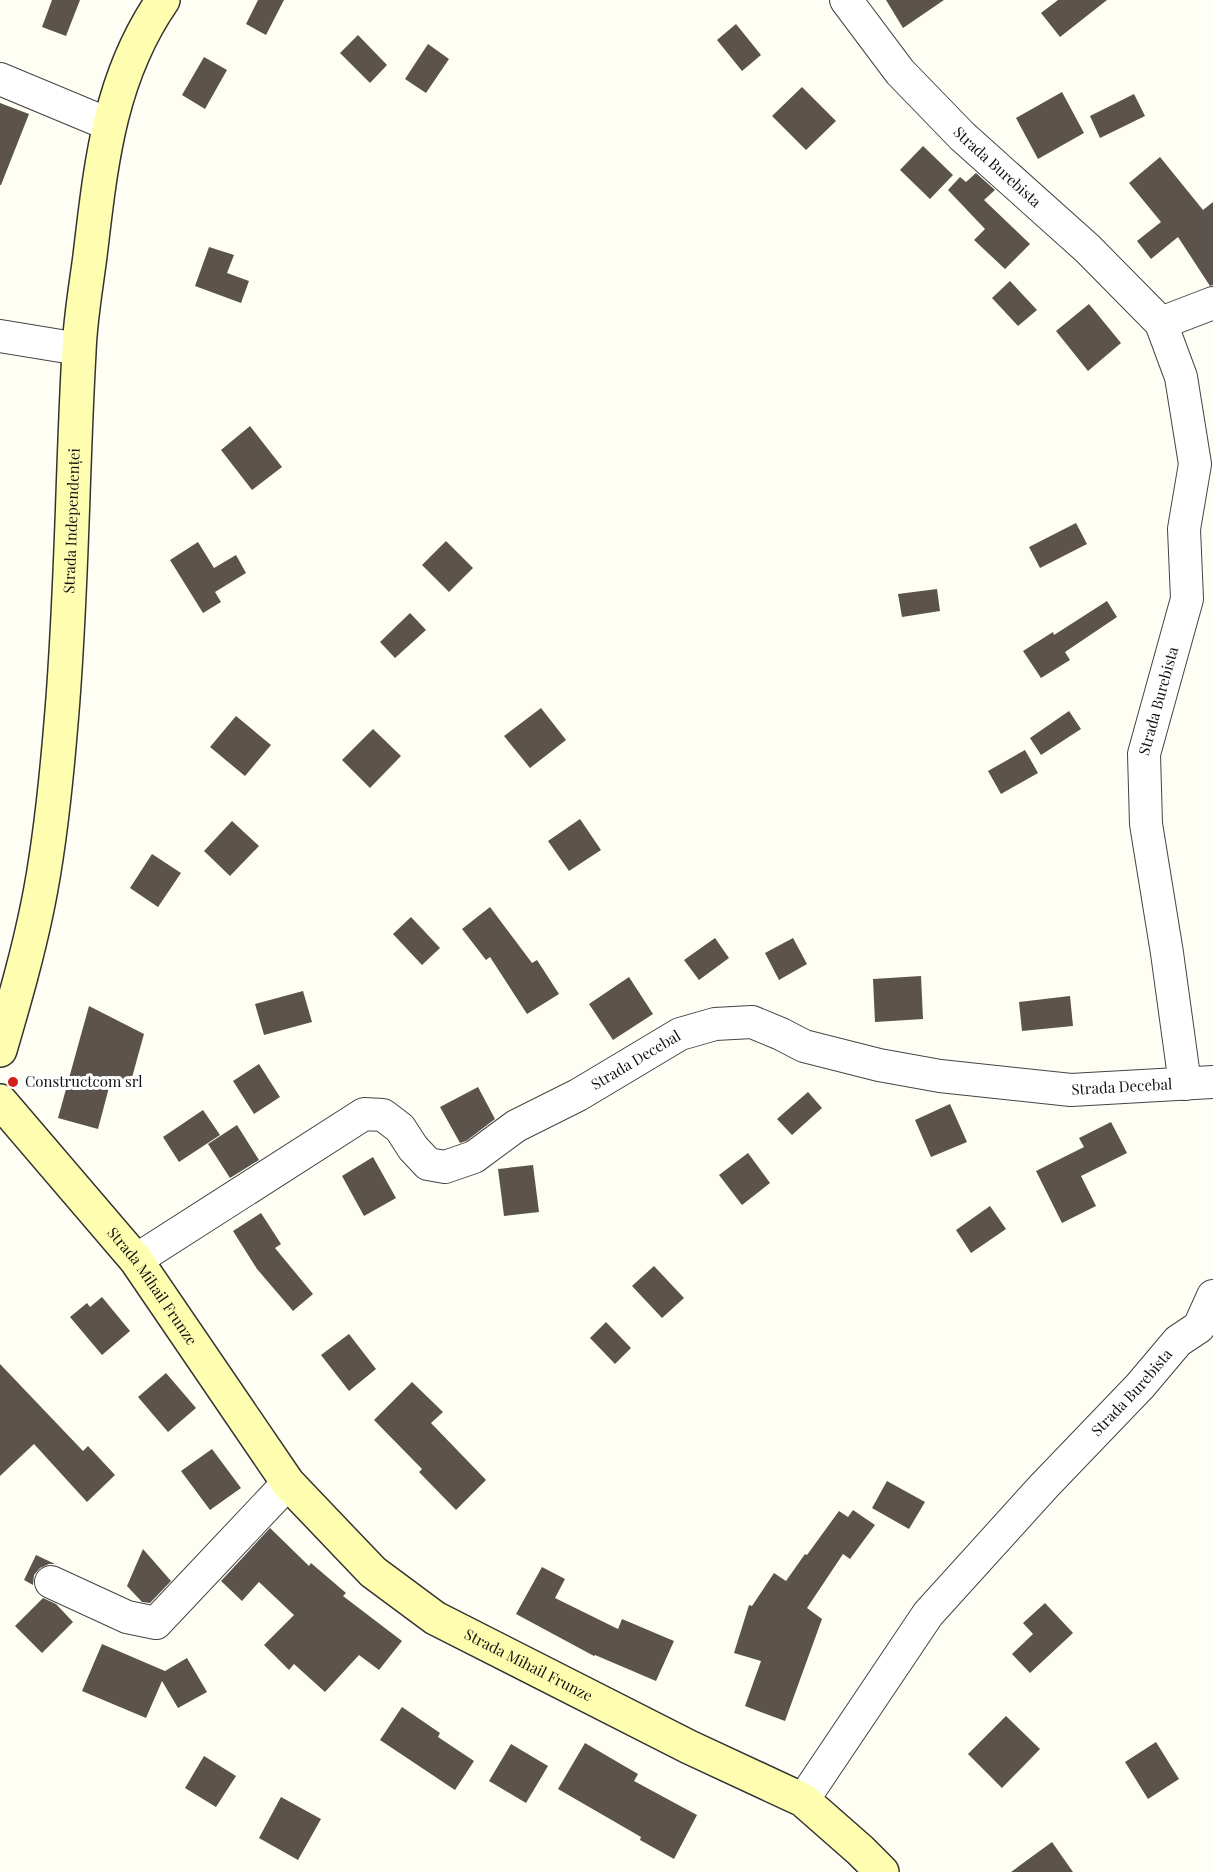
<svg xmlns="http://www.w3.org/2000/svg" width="1213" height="1872" viewBox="0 0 1213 1872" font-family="'Playfair Display',serif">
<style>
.building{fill:#5b534c}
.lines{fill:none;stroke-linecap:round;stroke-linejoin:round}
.street-casing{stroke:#444;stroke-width:34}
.secondary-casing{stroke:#333;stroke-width:36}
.street{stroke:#fff;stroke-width:32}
.secondary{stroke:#fffeb0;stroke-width:33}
.poi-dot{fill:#d32117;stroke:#fff;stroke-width:2}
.labels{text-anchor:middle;stroke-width:6;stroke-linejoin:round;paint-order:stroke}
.street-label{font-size:15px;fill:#111;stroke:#fff}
.poi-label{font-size:15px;fill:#111;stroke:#fff;text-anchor:start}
</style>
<rect width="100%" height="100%" fill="#fffef5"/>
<!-- building -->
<path class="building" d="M 52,0 L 80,0 L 66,36 L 42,27 Z
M 258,0 L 284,0 L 266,35 L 246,24 Z
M 886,0 L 944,0 L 903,28 Z
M 1058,0 L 1107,0 L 1060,37 L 1041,13 Z
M 736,24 L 761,55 L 742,71 L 717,40 Z
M 358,35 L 387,65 L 370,83 L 340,53 Z
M 428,44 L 449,59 L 426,93 L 405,79 Z
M 204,57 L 227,70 L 205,109 L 182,95 Z
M 802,87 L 836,121 L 806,150 L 772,116 Z
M 1062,92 L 1084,133 L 1038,159 L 1016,118 Z
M 1134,94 L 1145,116 L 1100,138 L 1090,116 Z
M 0,103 L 29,114 L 1,185 L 0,185 Z
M 923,146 L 953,175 L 930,199 L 900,170 Z
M 1160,157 L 1203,210 L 1213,202 L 1213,285 L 1210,286 L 1178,237 L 1151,259 L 1137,241 L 1161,222 L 1129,183 Z
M 976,173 L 995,190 L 984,200 L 1030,244 L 1005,269 L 974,240 L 985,229 L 948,190 L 960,177 L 966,182 Z
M 209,247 L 234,255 L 227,273 L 249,281 L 241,303 L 195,286 Z
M 1010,281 L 1037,310 L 1018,326 L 992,298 Z
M 1089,304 L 1121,343 L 1088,371 L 1056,331 Z
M 250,426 L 282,467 L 252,490 L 221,450 Z
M 1076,523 L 1087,544 L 1040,568 L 1029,547 Z
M 446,541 L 473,568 L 449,592 L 422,565 Z
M 198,542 L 214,568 L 236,555 L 246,573 L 215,592 L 221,602 L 203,613 L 170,560 Z
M 937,589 L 940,611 L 902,617 L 898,594 Z
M 1107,601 L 1117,617 L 1065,652 L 1070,660 L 1041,678 L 1023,651 L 1053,632 L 1054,635 Z
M 410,613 L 426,630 L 395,658 L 380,642 Z
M 541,708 L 566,740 L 530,768 L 504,736 Z
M 1069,711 L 1081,729 L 1041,755 L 1030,738 Z
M 236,716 L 271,745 L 245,776 L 210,747 Z
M 373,729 L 401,756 L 370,788 L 342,760 Z
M 1025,750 L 1038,773 L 1001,794 L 988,771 Z
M 580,819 L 601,850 L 569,871 L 548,841 Z
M 232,821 L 259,846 L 230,876 L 204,851 Z
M 152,854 L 181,873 L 158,907 L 130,888 Z
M 490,907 L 532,963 L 537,960 L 559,994 L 527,1014 L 490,957 L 486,960 L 462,929 Z
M 411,917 L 440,948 L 422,965 L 393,934 Z
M 715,938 L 729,958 L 699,980 L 684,960 Z
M 793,938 L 807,964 L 779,980 L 765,953 Z
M 921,976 L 923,1019 L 875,1022 L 873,979 Z
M 629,977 L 653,1014 L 613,1040 L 589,1004 Z
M 303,991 L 312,1022 L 264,1035 L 255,1004 Z
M 1070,996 L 1073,1026 L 1022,1031 L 1019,1002 Z
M 89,1006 L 144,1034 L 131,1081 L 112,1076 L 98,1129 L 58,1118 Z
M 259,1064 L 280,1097 L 254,1114 L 233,1081 Z
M 478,1087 L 495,1119 L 466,1141 L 460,1143 L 440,1107 Z
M 808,1092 L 822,1108 L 792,1135 L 777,1119 Z
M 950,1104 L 967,1142 L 931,1157 L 915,1120 Z
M 203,1110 L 220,1135 L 179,1162 L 163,1137 Z
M 1111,1122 L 1127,1153 L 1081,1176 L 1096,1206 L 1062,1223 L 1036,1171 L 1084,1147 L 1079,1138 Z
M 237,1125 L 259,1160 L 230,1178 L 208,1144 Z
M 748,1153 L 770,1183 L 742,1205 L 719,1175 Z
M 373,1157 L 396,1198 L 364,1216 L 342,1176 Z
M 533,1165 L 539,1212 L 504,1216 L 498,1169 Z
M 990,1206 L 1006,1229 L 971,1253 L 956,1230 Z
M 261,1213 L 281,1244 L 275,1248 L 313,1294 L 293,1311 L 257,1269 L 233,1231 Z
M 654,1266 L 684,1298 L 662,1318 L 632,1286 Z
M 102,1297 L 130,1331 L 102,1355 L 70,1317 L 87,1303 L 90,1307 Z
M 606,1322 L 631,1348 L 615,1364 L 590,1338 Z
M 349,1334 L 376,1369 L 349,1391 L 321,1355 Z
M 0,1364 L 83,1451 L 88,1446 L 115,1475 L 87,1502 L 34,1444 L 0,1476 Z
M 166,1373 L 196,1408 L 168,1432 L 138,1397 Z
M 412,1382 L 443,1412 L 431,1423 L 486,1480 L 456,1510 L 419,1472 L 422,1469 L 374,1420 Z
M 212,1449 L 241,1488 L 210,1510 L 181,1471 Z
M 887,1481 L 925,1502 L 909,1529 L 872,1508 Z
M 853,1510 L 875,1525 L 850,1559 L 843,1554 L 807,1608 L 822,1619 L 785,1721 L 745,1706 L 761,1661 L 734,1653 L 749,1605 L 752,1606 L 774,1573 L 786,1581 L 805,1554 L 807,1555 L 839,1511 L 848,1517 Z
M 270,1528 L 309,1566 L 311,1563 L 346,1593 L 343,1596 L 402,1641 L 379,1670 L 359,1655 L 325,1692 L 294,1664 L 289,1670 L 264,1645 L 294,1615 L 259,1582 L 242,1601 L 221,1581 Z
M 143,1549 L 171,1581 L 150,1603 L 142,1602 L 127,1586 Z
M 36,1555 L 55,1564 L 49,1564 L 40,1568 L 34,1575 L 33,1585 L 24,1580 Z
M 542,1567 L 565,1579 L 555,1598 L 618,1629 L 622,1619 L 674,1641 L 656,1681 L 595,1655 L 594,1656 L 516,1614 Z
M 43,1598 L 56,1604 L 73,1622 L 42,1653 L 15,1626 Z
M 1045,1603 L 1073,1633 L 1030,1673 L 1012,1654 L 1033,1634 L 1023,1623 Z
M 102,1644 L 165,1671 L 187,1658 L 207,1692 L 178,1708 L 162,1681 L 146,1718 L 82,1691 Z
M 402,1707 L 440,1733 L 438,1737 L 474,1761 L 455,1790 L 380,1740 Z
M 1006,1716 L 1040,1749 L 1002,1788 L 968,1754 Z
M 1156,1742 L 1179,1779 L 1148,1799 L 1125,1762 Z
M 585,1743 L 638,1774 L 634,1781 L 697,1815 L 674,1859 L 640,1840 L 641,1837 L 558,1789 Z
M 511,1744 L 548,1766 L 526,1803 L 489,1781 Z
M 204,1756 L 236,1776 L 216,1807 L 185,1788 Z
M 281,1797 L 321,1819 L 298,1860 L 259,1838 Z
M 1052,1842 L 1073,1872 L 1011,1872 Z"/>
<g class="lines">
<!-- street casing -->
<g class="street-casing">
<g id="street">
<path id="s1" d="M 846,0 L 900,72 L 962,136 L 1088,249 L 1161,323"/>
<path d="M 0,79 L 108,124"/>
<path d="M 0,336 L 79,349"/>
<path id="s2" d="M 1185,1084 L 1167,953 L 1146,824 L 1144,754 L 1187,599 L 1184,529 L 1195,464 L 1181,377 L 1161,323 L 1213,303"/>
<path id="s3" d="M 136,1260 L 364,1114 L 383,1115 L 400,1128 L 413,1148 L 428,1164 L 445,1167 L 474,1157 L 516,1126 L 578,1095 L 680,1034 L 715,1024 L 752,1022 L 781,1034 L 804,1046 L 879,1065 L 940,1076 L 1071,1090 L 1213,1082"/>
<path d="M 51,1582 L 127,1617 L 156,1623 L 288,1483"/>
<path id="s4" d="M 803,1800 L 928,1614 L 1044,1486 L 1140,1386 L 1178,1341 L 1199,1327 L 1213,1296"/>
</g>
</g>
<!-- secondary casing -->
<g class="secondary-casing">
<g id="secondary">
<path id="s5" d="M 0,1050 C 14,1002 28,954 38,904 C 50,845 56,784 61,723 C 72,599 72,476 79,352 C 80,320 86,287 90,256 C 101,164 109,78 163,0"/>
<path id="s6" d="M 0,1101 L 136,1260 L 288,1483 L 373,1572 L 435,1618 L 689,1747 L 803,1800 L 860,1850 L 882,1872"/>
</g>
</g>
<!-- street -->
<use href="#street" class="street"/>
<!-- secondary -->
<use href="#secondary" class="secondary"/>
</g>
<!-- markers -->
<circle class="poi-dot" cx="13" cy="1082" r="6"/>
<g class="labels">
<!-- street labels -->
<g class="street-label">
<text dy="5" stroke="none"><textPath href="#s1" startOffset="226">Strada Burebista</textPath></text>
<text dy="5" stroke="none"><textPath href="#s5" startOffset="536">Strada Independenței</textPath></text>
<text dy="5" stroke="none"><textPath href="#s2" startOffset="388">Strada Burebista</textPath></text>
<text dy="5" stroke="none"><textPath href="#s3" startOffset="594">Strada Decebal</textPath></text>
<text dy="5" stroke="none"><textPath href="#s3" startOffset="1098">Strada Decebal</textPath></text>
<text dy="5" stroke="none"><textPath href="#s6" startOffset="240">Strada Mihail Frunze</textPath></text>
<text dy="5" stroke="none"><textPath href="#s4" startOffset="525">Strada Burebista</textPath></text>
<text dy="5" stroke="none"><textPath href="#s6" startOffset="784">Strada Mihail Frunze</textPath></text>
</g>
<!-- poi labels -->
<g class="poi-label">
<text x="25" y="1087">Constructcom srl</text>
</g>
</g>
</svg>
